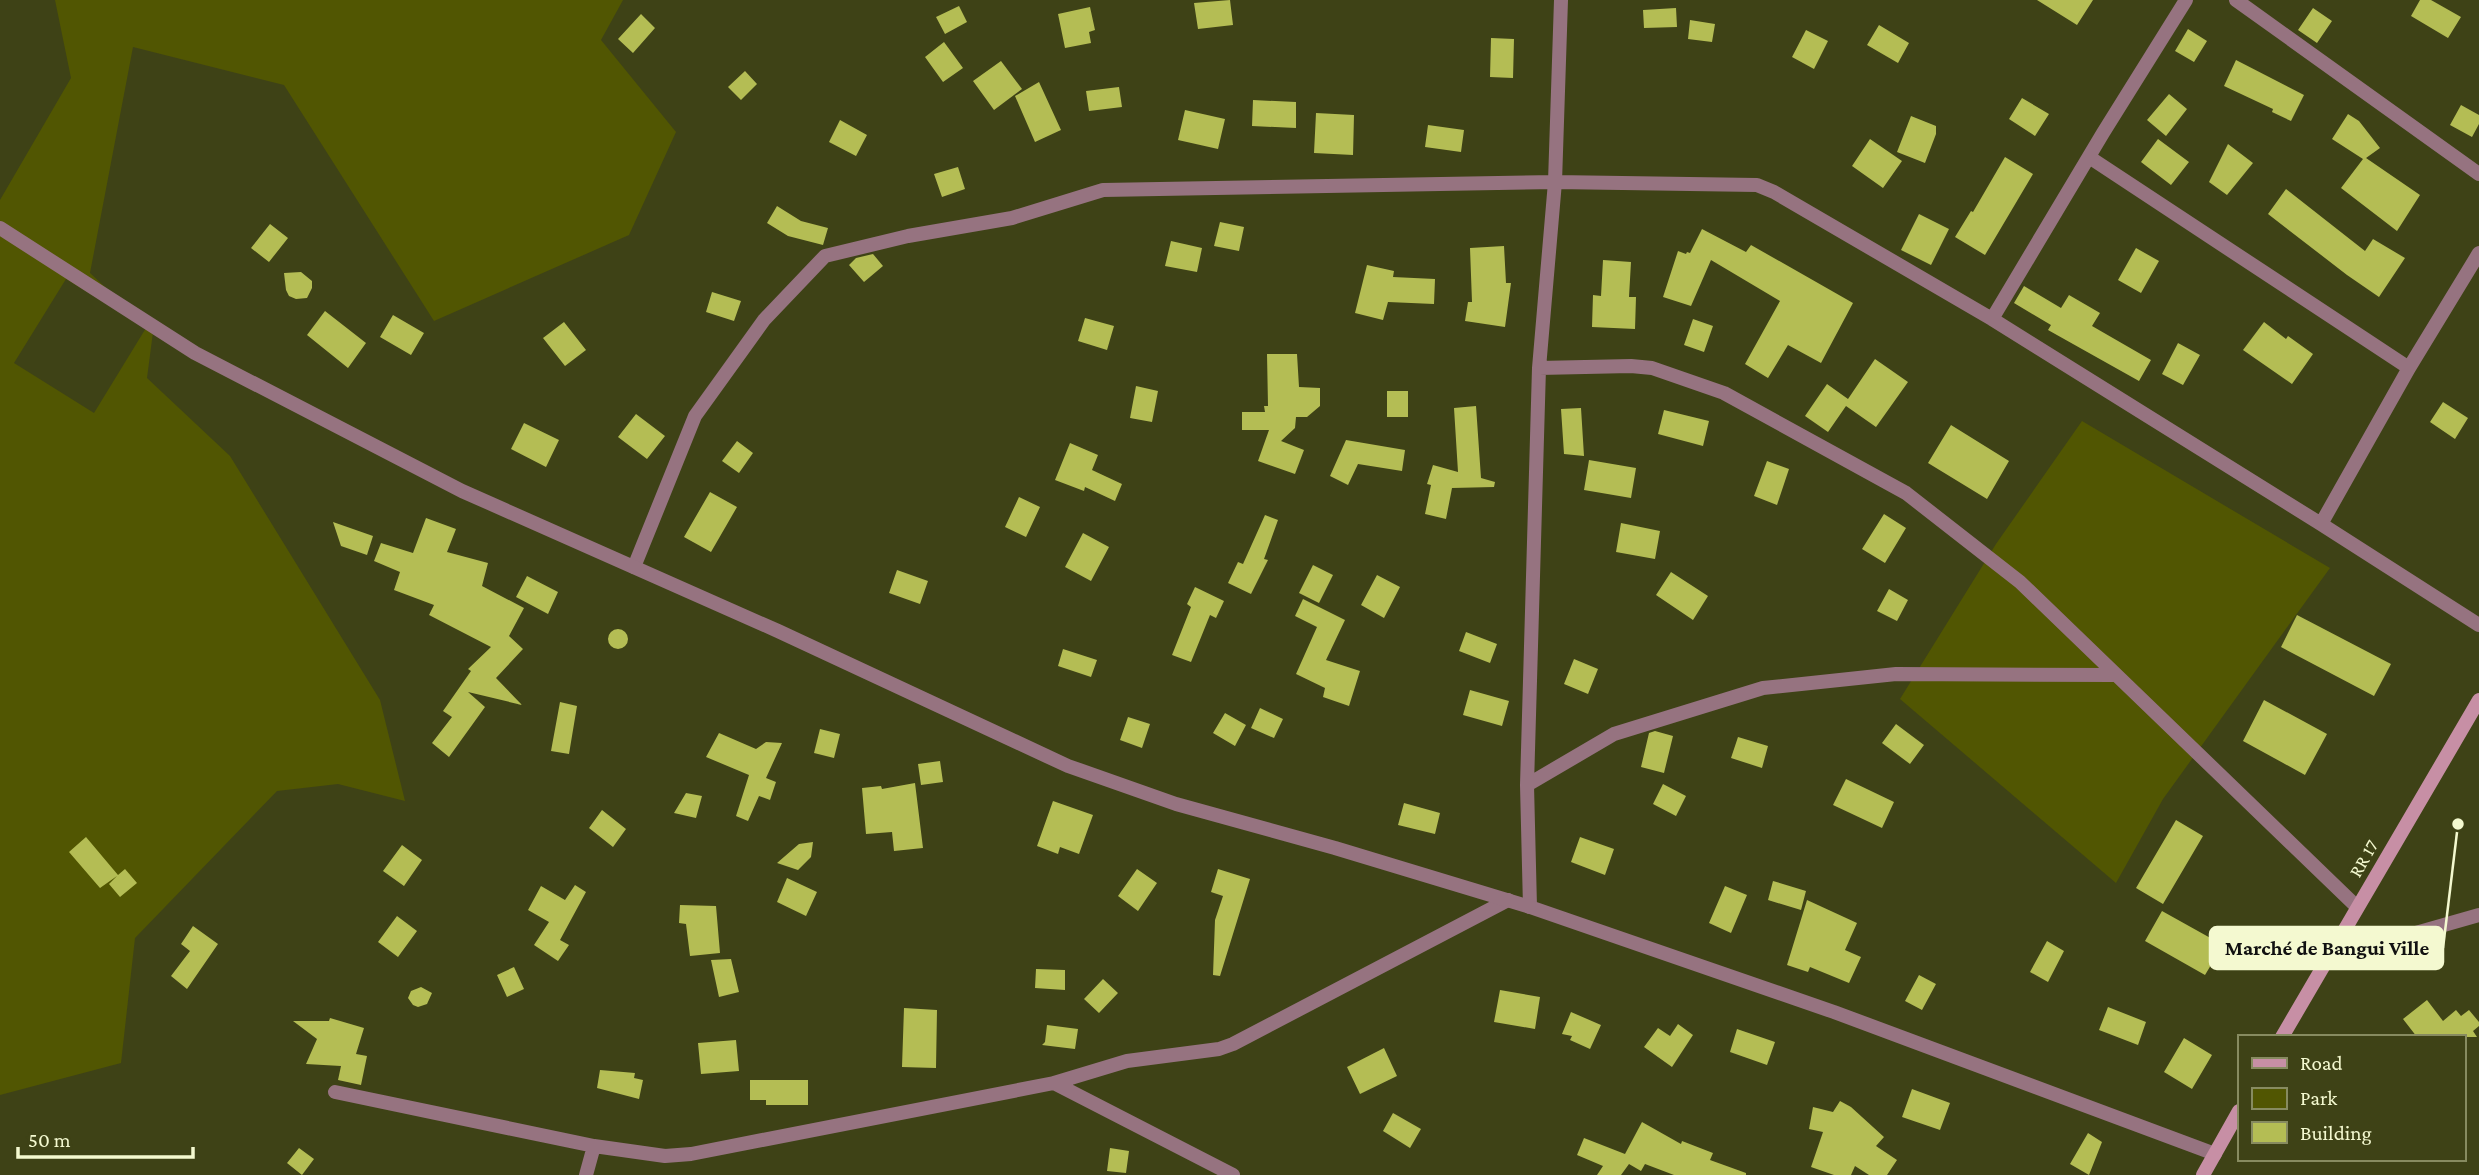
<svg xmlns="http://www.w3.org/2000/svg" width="2479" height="1175" viewBox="0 0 2479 1175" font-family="'Crimson Pro',serif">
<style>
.green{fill:#515602;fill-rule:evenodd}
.building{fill:#b4bd54}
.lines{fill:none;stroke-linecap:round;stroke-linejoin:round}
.minor{stroke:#967380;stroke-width:14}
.tertiary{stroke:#967380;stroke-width:14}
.secondary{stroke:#c78fa5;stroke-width:14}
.labels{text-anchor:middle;stroke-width:7;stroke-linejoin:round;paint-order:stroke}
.street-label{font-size:19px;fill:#f4f9d0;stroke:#3e4216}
.leader{fill:none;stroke:#f4f9d0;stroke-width:2.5}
.callout-dot{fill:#f4f9d0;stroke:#3e4216;stroke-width:2.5}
.callout{fill:#f4f9d0;stroke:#f4f9d0;stroke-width:2.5}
.callout-label{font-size:21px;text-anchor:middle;font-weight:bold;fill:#111}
</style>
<rect width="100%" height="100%" fill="#3e4216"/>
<!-- green -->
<path class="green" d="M 55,0 L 623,0 L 601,40 L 676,132 L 629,235 L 434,321 L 284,85 L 133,47 L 90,273 L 153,332 L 147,378 L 230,456 L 380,700 L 405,801 L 338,784 L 277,791 L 135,938 L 121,1063 L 0,1095 L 0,200 L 71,78 ZM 66,279 L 146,328 L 94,413 L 14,363 Z
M 2082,421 L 2330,568 L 2163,799 L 2116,883 L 1900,699 L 1996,544 Z"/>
<!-- building -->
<path class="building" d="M 1230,0 L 1233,25 L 1198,29 L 1194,3 Z
M 2037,0 L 2093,0 L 2077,25 Z
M 2420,0 L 2431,0 L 2461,17 L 2448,38 L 2411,16 Z
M 959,6 L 967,22 L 945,34 L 936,17 Z
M 1090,7 L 1095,30 L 1089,32 L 1091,43 L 1065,48 L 1058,14 Z
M 1676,8 L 1677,27 L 1644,28 L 1643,10 Z
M 2313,8 L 2332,21 L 2317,43 L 2298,30 Z
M 641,14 L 655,28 L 633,53 L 618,39 Z
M 1690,20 L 1715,24 L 1712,42 L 1688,39 Z
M 1879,25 L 1909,43 L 1898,63 L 1867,45 Z
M 2188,29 L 2207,41 L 2194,62 L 2175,51 Z
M 1806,30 L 1828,41 L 1814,69 L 1792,57 Z
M 1491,38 L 1514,39 L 1513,78 L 1490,77 Z
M 944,42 L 963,68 L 943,82 L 925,57 Z
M 2236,60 L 2304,95 L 2291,121 L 2272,112 L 2273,109 L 2224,86 Z
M 1001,61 L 1022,89 L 994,110 L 973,81 Z
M 745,71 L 757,84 L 741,100 L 728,87 Z
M 1039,82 L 1061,130 L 1035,142 L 1015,96 Z
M 1119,87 L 1122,107 L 1089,111 L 1086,91 Z
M 2169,94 L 2187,109 L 2166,136 L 2147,120 Z
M 2022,98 L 2049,114 L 2035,136 L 2009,119 Z
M 1253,100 L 1296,102 L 1296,128 L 1252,126 Z
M 2461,105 L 2479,115 L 2479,124 L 2472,137 L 2450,125 Z
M 1185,110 L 1225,119 L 1218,149 L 1178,140 Z
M 1316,113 L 1354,115 L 1353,155 L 1314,153 Z
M 2348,114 L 2359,121 L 2380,148 L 2366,158 L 2420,195 L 2397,231 L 2341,188 L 2363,159 L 2332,139 Z
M 1911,116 L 1936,126 L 1936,134 L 1925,163 L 1897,152 Z
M 840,120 L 867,135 L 856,156 L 829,142 Z
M 1428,125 L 1464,130 L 1461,152 L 1425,147 Z
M 1870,139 L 1902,161 L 1883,188 L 1852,166 Z
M 2158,139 L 2189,162 L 2171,185 L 2141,162 Z
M 2228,144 L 2253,163 L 2227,195 L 2209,182 Z
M 2005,157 L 2033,174 L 1985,255 L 1955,237 L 1971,211 L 1973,212 Z
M 958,167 L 965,189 L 942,197 L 934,174 Z
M 2286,189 L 2365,251 L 2373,239 L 2405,258 L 2379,297 L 2347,275 L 2268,214 Z
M 777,206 L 801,221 L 828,228 L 823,245 L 788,236 L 767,223 Z
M 1919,214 L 1949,229 L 1931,265 L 1901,250 Z
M 1220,222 L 1244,227 L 1239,251 L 1214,246 Z
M 270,224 L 288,238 L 269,262 L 251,248 Z
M 1702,229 L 1746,252 L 1751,245 L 1853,303 L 1821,363 L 1788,345 L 1768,378 L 1745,364 L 1780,301 L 1711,260 L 1691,306 L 1663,297 L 1678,251 L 1686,254 L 1687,252 L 1690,253 Z
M 1171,241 L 1202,248 L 1197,272 L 1165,266 Z
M 1504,246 L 1506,283 L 1511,283 L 1505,327 L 1465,321 L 1468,302 L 1472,302 L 1470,248 Z
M 2136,248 L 2159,261 L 2141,293 L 2118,280 Z
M 873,254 L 883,266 L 864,282 L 849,265 L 856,258 Z
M 1603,260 L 1631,262 L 1629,297 L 1636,297 L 1635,329 L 1592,327 L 1593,295 L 1601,296 Z
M 1367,265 L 1394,271 L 1393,277 L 1435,279 L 1434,304 L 1388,302 L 1383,320 L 1355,313 Z
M 301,272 L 312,281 L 312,288 L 307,298 L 296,299 L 289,296 L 286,290 L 284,273 Z
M 2024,286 L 2061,308 L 2069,295 L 2100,313 L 2092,326 L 2151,360 L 2139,381 L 2048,330 L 2051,325 L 2014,303 Z
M 712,292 L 741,301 L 734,321 L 706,312 Z
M 325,311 L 366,343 L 348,368 L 307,335 Z
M 393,315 L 424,333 L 411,355 L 380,337 Z
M 1085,318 L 1114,326 L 1107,350 L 1078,341 Z
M 1693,319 L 1713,326 L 1704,352 L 1684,345 Z
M 564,322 L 586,350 L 565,366 L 543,338 Z
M 2264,322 L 2286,339 L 2288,336 L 2313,354 L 2292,384 L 2243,350 Z
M 2178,343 L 2200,355 L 2183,385 L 2162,374 Z
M 1267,354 L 1297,354 L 1299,387 L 1320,388 L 1320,406 L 1307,417 L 1296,417 L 1295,428 L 1281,441 L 1304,450 L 1295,474 L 1258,461 L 1269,430 L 1242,430 L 1242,412 L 1265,412 L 1264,406 L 1268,406 Z
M 1875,359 L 1908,382 L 1876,427 L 1846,406 L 1828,432 L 1805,416 L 1827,384 L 1848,399 Z
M 1136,386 L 1158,391 L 1152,422 L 1130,418 Z
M 1387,391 L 1408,391 L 1408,417 L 1387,417 Z
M 2443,402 L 2468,418 L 2455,439 L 2430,422 Z
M 1476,406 L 1481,478 L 1495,482 L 1494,487 L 1452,488 L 1446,519 L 1425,514 L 1431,485 L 1427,484 L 1433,465 L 1458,472 L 1454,408 Z
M 1581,408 L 1584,456 L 1564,454 L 1561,409 Z
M 1664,410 L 1709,421 L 1703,446 L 1658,434 Z
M 636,414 L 665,436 L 647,459 L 618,437 Z
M 524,423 L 559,440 L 546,467 L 511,449 Z
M 1951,425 L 2009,461 L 1987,499 L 1928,463 Z
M 1346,440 L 1405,450 L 1402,471 L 1358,464 L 1348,485 L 1330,476 Z
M 737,441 L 753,453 L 739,473 L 722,461 Z
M 1070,443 L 1098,455 L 1092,470 L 1122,484 L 1115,501 L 1085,487 L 1084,491 L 1055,480 Z
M 1589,460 L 1636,468 L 1631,498 L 1584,490 Z
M 1767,461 L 1789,469 L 1777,505 L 1754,496 Z
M 710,492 L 737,507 L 711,552 L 684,537 Z
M 1019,497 L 1040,507 L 1026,537 L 1005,527 Z
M 1884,514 L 1906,528 L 1885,563 L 1862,549 Z
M 1265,515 L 1278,520 L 1264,559 L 1268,560 L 1251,594 L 1228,583 L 1238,562 L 1243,564 Z
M 426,518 L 456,529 L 447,552 L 488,563 L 482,586 L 524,608 L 509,636 L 523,649 L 496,678 L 522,705 L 468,692 L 485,707 L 449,757 L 432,743 L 452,717 L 443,711 L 471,671 L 468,669 L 491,647 L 429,615 L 434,605 L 394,590 L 400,572 L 374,561 L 381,543 L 413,553 Z
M 333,522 L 373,536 L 367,555 L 341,546 Z
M 1621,523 L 1660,531 L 1655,559 L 1616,552 Z
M 1083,533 L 1109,547 L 1091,581 L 1065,567 Z
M 1313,565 L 1333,575 L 1319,603 L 1299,593 Z
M 897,570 L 928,581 L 920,604 L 889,593 Z
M 1671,572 L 1708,596 L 1693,620 L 1656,595 Z
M 1377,575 L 1400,587 L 1384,618 L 1361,605 Z
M 527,576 L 558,592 L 548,614 L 516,597 Z
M 1195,587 L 1224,601 L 1216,618 L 1210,615 L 1191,662 L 1172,655 L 1191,607 L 1187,604 Z
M 1889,589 L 1908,600 L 1897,621 L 1877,611 Z
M 1303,599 L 1345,620 L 1326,660 L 1360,671 L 1349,706 L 1323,697 L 1325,688 L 1296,674 L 1317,627 L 1295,616 Z
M 2297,615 L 2391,664 L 2374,696 L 2281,647 Z
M608 639a10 10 0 1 1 20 0a10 10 0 1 1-20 0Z
M 1466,632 L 1497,644 L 1490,663 L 1459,651 Z
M 1063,649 L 1097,660 L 1091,677 L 1058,666 Z
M 1574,659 L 1598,669 L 1588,694 L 1564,684 Z
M 1470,690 L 1509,701 L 1502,726 L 1463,715 Z
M 2264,700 L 2327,734 L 2305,775 L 2243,741 Z
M 560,702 L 577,706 L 569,754 L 551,751 Z
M 1260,708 L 1283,719 L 1274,738 L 1251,728 Z
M 1225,713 L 1246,725 L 1235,746 L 1213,733 Z
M 1128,717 L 1150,724 L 1142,748 L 1120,740 Z
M 1896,724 L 1924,745 L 1910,764 L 1882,743 Z
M 820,729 L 840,734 L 834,758 L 814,753 Z
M 1655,731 L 1673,736 L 1664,773 L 1641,767 L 1649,733 Z
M 719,733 L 756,749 L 766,742 L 782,743 L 766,778 L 776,782 L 770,800 L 759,796 L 748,821 L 736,816 L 749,775 L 706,757 Z
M 1738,737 L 1768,746 L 1762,768 L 1731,758 Z
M 940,761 L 943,782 L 921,785 L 918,764 Z
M 1846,779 L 1894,802 L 1882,828 L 1833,805 Z
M 915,783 L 923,848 L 894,851 L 892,832 L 866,834 L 862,788 L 881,786 L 882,789 Z
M 1663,784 L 1686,796 L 1676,816 L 1653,804 Z
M 686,793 L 702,796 L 696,818 L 674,813 Z
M 1053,801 L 1093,815 L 1079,854 L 1060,847 L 1058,854 L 1037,846 Z
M 1404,803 L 1440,813 L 1435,834 L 1398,825 Z
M 602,810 L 626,829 L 613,847 L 589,828 Z
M 2176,820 L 2203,836 L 2163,904 L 2136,888 Z
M 86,837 L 118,875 L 125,869 L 137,883 L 120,897 L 109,884 L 117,876 L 100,888 L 69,852 Z
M 1580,837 L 1614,849 L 1605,875 L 1571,862 Z
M 813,842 L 811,857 L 798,870 L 777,863 L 799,844 Z
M 402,845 L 422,860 L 404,886 L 383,871 Z
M 1137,869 L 1157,883 L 1138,911 L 1118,896 Z
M 1218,869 L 1250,879 L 1220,976 L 1213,975 L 1215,920 L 1223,896 L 1211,892 Z
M 787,878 L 817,892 L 806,916 L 777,902 Z
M 1773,881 L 1806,891 L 1801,910 L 1768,900 Z
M 575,885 L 586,892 L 560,940 L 569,945 L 558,961 L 534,945 L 549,922 L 528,910 L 541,886 L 565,900 Z
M 1725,886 L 1747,895 L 1731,933 L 1709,923 Z
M 1807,900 L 1857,923 L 1845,950 L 1861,957 L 1849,983 L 1810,967 L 1808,972 L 1787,965 Z
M 680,905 L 716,906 L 720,953 L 690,956 L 686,924 L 679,923 Z
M 2162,911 L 2223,945 L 2205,975 L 2145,941 Z
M 397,916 L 417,931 L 398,957 L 378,942 Z
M 193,926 L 218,944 L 187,989 L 171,976 L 190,951 L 181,944 Z
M 2047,941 L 2064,951 L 2048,982 L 2030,972 Z
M 731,959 L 739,992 L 719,997 L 711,960 Z
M 514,967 L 524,989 L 507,997 L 497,975 Z
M 1036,969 L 1065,970 L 1065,990 L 1035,988 Z
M 1919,975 L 1936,984 L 1922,1010 L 1905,1001 Z
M 1103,979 L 1118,993 L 1099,1013 L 1084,999 Z
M 421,987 L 432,993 L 427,1004 L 418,1007 L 413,1005 L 408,998 L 411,991 Z
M 1500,990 L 1540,997 L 1535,1029 L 1494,1022 Z
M 2427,1000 L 2443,1021 L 2456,1010 L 2461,1016 L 2469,1010 L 2479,1022 L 2479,1026 L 2473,1031 L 2477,1037 L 2417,1037 L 2403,1019 Z
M 2108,1007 L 2146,1022 L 2138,1045 L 2099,1030 Z
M 904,1008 L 937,1010 L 936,1068 L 902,1067 Z
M 1571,1012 L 1601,1025 L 1590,1049 L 1570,1040 L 1572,1036 L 1562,1034 Z
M 330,1018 L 364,1028 L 356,1054 L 367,1056 L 361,1085 L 338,1080 L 341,1066 L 306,1064 L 317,1039 L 293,1021 L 329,1021 Z
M 1678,1024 L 1693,1035 L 1672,1067 L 1644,1047 L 1658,1028 L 1670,1036 Z
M 1047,1025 L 1078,1029 L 1075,1049 L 1042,1045 L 1045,1042 Z
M 1737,1029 L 1775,1042 L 1767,1065 L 1730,1052 Z
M 2184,1038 L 2212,1055 L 2192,1089 L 2164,1072 Z
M 736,1040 L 739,1071 L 701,1074 L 698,1043 Z
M 1384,1048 L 1397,1076 L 1360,1094 L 1347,1067 Z
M 600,1070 L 635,1073 L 634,1078 L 643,1080 L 639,1099 L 597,1088 Z
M 750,1080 L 808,1080 L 808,1105 L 766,1105 L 766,1100 L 750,1100 Z
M 1912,1089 L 1950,1103 L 1940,1130 L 1902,1117 Z
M 1840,1101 L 1851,1107 L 1884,1137 L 1876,1146 L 1897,1160 L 1887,1175 L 1869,1175 L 1855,1166 L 1851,1175 L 1834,1175 L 1811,1167 L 1823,1132 L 1809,1129 L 1813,1107 L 1833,1112 Z
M 1393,1113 L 1421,1129 L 1410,1148 L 1383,1131 Z
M 1642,1122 L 1681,1144 L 1682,1141 L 1713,1153 L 1710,1160 L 1746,1173 L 1746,1175 L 1674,1175 L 1645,1164 L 1641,1171 L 1629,1164 L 1621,1175 L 1597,1175 L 1603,1166 L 1577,1155 L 1584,1138 L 1625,1154 Z
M 2088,1133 L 2102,1142 L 2089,1175 L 2070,1164 Z
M 299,1148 L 314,1159 L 302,1175 L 287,1163 Z
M 1110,1148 L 1129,1151 L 1126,1173 L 1107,1171 Z"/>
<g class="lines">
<!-- minor -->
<path class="minor" d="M 2236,0 L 2479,174
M 2089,157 L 2409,368
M 1992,319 L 2103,133 L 2186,0
M 1539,368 L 1631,366 L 1652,368 L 1724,393 L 1906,493 L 2020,582 L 2357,907
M 2321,524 L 2409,368 L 2479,253
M 634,567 L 695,416 L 764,320 L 825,256 L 908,236 L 1012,218 L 1103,190 L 1555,182 L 1757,185 L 1774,192 L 1992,319 L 2321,524 L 2479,625
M 1527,785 L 1614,734 L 1763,688 L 1896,674 L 2113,675
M 1530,907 L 1527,785 L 1539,368 L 1555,182 L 1561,0
M 1054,1083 L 1233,1175
M 335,1092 L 594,1146 L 665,1156 L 691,1154 L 1054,1083 L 1127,1061 L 1219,1049 L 1233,1044 L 1508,900
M 586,1175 L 594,1146"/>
<!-- tertiary -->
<path class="tertiary" d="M 0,228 L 195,353 L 462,491 L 778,631 L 1068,766 L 1176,804 L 1335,848 L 1530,907 L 1834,1012 L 2215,1154
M 2328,958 L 2479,915"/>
<!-- secondary -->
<path class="secondary" d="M 2282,1037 L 2479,700
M 2203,1175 L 2239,1111"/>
</g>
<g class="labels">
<!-- street labels -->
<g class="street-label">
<text transform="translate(2363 858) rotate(-60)" y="7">RR 17</text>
</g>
</g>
<!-- callouts -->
<path class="leader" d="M2458 824L2443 948"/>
<circle class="callout-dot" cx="2458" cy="824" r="7"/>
<rect class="callout" x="2210" y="927" width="233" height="42" rx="7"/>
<g class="callout-label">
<text x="2327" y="955">Marché de Bangui Ville</text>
</g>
<!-- legend -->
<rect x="2238" y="1035" width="228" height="126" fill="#3e4216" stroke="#878b60" stroke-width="2"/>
<rect x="2252" y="1058" width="35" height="10" fill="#c78fa5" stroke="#878b60" stroke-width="2"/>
<text x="2300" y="1070" font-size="21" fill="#f4f9d0">Road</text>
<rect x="2252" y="1088" width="35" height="21" fill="#515602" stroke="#878b60" stroke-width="2"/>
<text x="2300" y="1105" font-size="21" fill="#f4f9d0">Park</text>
<rect x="2252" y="1122" width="35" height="21" fill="#b4bd54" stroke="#878b60" stroke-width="2"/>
<text x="2300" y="1140" font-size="21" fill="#f4f9d0">Building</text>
<!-- scale -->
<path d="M18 1147v10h175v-10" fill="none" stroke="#f4f9d0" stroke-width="3.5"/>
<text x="28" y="1147" font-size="21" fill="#f4f9d0" stroke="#3e4216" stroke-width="5" paint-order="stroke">50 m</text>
</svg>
